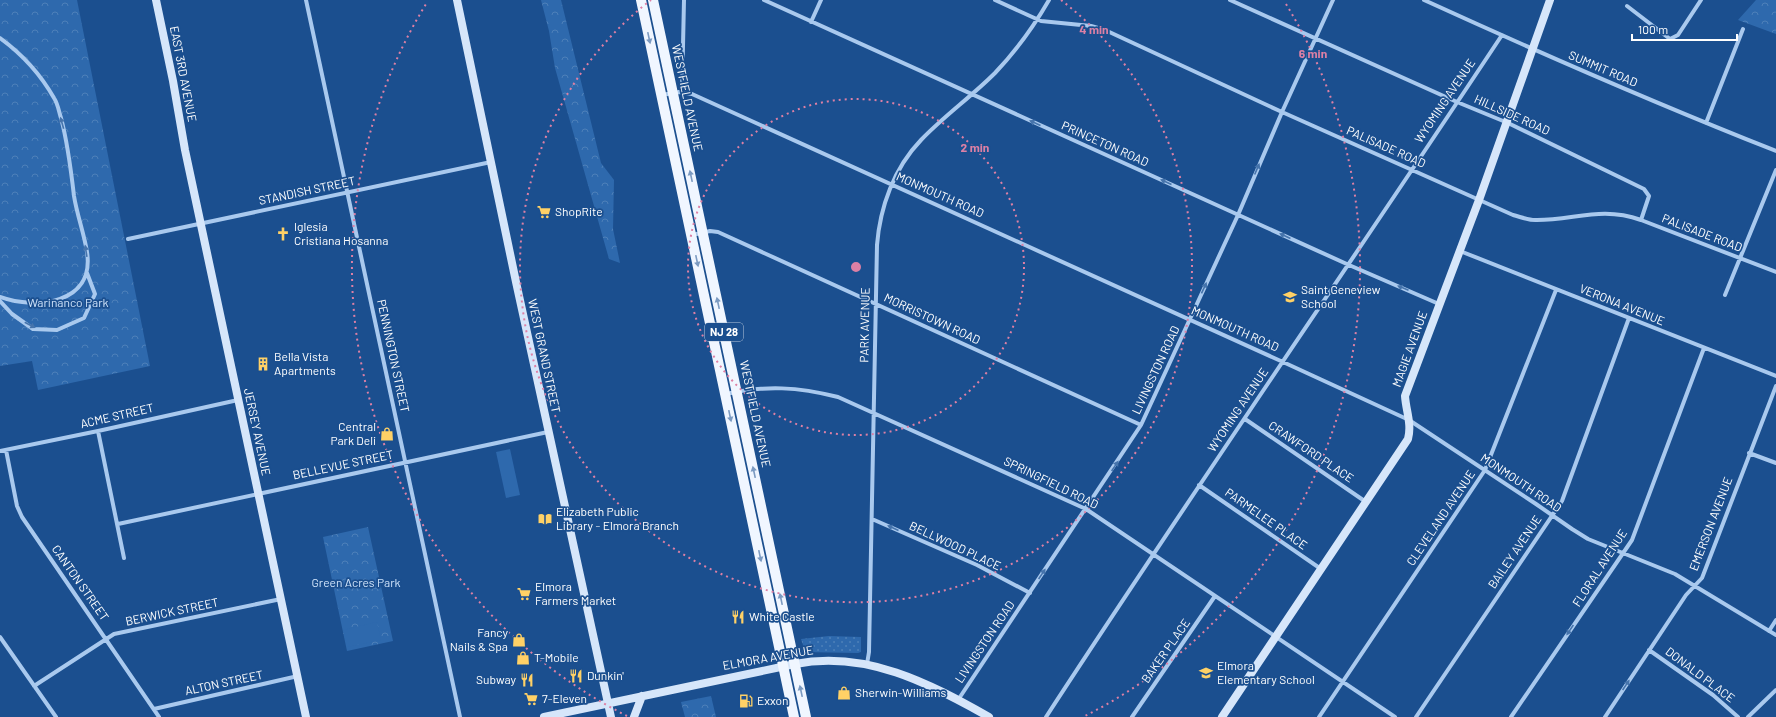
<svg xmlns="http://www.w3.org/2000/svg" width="1776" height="717" viewBox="0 0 1776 717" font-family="Barlow,sans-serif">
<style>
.grass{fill:url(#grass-dots)}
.forest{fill:url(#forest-crowns)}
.garden{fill:#2e69ad}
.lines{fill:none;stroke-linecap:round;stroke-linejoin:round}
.street{stroke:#a9c9ee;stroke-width:4}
.secondary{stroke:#d6e6fa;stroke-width:8}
.primary{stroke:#f0f6ff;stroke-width:10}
.oneway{fill:#7b9ac1}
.oneway2{fill:#4674ac}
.ring{fill:none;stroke:#dd80a5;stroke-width:2;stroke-dasharray:2 4}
.labels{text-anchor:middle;stroke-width:3.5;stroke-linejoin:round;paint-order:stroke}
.shield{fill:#1b4f8f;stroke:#bbcadd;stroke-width:1}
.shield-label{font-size:11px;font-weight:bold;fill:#fff}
.street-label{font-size:12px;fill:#fff;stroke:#1b4f8f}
.poi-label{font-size:12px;fill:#fff;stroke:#1b4f8f;text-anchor:start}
.park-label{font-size:12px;fill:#cfe3fa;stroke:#1b4f8f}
.centre{fill:#dd80a5;stroke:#1b4f8f;stroke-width:2}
.ring-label{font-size:12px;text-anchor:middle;font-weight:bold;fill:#dd80a5;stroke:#1b4f8f;stroke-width:3.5;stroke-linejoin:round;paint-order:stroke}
</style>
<defs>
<pattern id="grass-dots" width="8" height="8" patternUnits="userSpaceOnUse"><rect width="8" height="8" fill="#2e69ad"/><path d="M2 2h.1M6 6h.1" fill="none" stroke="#4d80b9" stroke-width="1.8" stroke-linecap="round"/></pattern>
<pattern id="forest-crowns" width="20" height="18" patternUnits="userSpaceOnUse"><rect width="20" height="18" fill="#2e69ad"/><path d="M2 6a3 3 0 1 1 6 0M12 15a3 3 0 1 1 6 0" fill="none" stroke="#4d80b9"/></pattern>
</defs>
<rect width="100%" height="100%" fill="#1b4f8f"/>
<!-- grass -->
<path class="grass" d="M 829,636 L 861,637 L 861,652 L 858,653 L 802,652 L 803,645 L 801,639 Z"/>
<!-- forest -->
<path class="forest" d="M 0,0 L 77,0 L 150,366 L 38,390 L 32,361 L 0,366 Z
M 541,0 L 561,0 L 601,163 L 614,180 L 613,229 L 620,263 L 609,259 L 555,68 L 549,31 Z
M 1756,0 L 1776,0 L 1776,34 L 1738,20 Z
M 368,527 L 393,641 L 347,651 L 323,537 Z
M 711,696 L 716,717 L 685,717 L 681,702 Z"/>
<!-- garden -->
<path class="garden" d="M 510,449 L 520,495 L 506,498 L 496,452 Z
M 377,622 L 381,640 L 347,647 L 343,630 Z"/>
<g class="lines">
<!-- street -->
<path class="street" d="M 306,0 L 460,717
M 764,0 L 1349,265 L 1439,304
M 995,0 L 1041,21 L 1091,26 L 1105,30 L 1282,112 L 1513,215 C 1521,217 1530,221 1537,220 C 1575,220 1601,206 1641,220 L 1776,272
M 1230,0 L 1457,102 L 1508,123 L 1644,189 L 1649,196 L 1641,220
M 1424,0 C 1540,53 1657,104 1776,151
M 1627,6 L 1670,39 L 1678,35 L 1701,0
M 811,22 L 821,0
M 0,38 C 22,54 41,75 54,98 C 58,104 59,112 61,118 C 68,144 71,170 74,196 C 77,215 84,233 87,252 C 95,304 36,310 0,297
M 682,92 L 684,0
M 662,95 L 679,92 L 692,94 L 1283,362 L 1409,420 L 1536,504 L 1572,529 L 1588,539 L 1675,574 L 1776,635
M 1706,123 L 1743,29
M 692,235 L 710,231 L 718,232 L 1141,425
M 128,239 L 491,162
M 1460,251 L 1776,376
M 1725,295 L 1776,170
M 0,301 L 12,314 L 33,329 L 57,330 L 84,318 L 95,294 L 87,273
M 726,394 C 766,385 798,387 838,397 L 1086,509 L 1395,717
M 1245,419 L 1366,502
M 98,431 L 124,558
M 6,450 L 17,506 L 22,517 L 159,717
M 0,451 L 98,431 L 238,400
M 1749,453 L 1776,463
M 1199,485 L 1321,569
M 872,519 L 977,565 L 1030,593
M 118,524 L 548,432
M 1769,631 L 1776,620
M 0,637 L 56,717
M 1649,650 L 1713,695 L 1738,717
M 867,664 L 869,652 L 877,245 C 880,207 894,168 921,140 C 944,116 971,97 995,73 C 1016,51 1034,26 1049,0
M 34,686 L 114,634 L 281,599
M 958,700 L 1141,425 L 1238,215 L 1282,112 L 1333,0
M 154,709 L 298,676
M 1046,717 C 1195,488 1351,263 1502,35
M 1132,717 L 1215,596
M 1319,717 L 1485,470 L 1556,290
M 1416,717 L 1562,501 L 1629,318
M 1511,717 L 1632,540 L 1704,348
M 1605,717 L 1686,595 L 1702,578 L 1776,386
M 1748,717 L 1776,690"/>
<!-- secondary -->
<path class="secondary" d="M 156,0 L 173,81 L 185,150 L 306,717
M 457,0 L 516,282 L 611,717
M 544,717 L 795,664 C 866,650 929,683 989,717
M 634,717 L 642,696
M 1222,717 L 1408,439 C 1412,424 1406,411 1405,396 L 1479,200 L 1550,0"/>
<!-- primary -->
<path class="primary" d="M 641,0 L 794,717
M 653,0 L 806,717"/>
</g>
<!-- one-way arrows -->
<defs><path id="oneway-solid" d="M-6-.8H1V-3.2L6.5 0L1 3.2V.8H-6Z"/></defs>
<g class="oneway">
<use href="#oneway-solid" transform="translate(649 38) rotate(78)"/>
<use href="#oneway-solid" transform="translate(691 176) rotate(-102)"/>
<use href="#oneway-solid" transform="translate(697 261) rotate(78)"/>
<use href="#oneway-solid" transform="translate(718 303) rotate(-102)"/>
<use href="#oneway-solid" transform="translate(730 416) rotate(78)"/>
<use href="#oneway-solid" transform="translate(754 472) rotate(-102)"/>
<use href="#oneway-solid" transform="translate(760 556) rotate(78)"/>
<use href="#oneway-solid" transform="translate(781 599) rotate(-102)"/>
<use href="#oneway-solid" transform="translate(801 691) rotate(-102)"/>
</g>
<g class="oneway2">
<use href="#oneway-solid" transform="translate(62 123) rotate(-106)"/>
<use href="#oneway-solid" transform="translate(1035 123) rotate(-156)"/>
<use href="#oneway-solid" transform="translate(1257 169) rotate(-67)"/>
<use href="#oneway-solid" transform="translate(1166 182) rotate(-156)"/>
<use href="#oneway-solid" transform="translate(1285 236) rotate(-155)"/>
<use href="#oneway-solid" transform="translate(86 251) rotate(-99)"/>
<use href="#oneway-solid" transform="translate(1204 288) rotate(-65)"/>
<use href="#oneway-solid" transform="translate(1403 288) rotate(-157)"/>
<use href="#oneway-solid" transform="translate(30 325) rotate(28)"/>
<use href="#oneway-solid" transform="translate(1115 466) rotate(-56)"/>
<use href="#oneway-solid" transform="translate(893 528) rotate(-156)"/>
<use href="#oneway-solid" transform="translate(1042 574) rotate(-56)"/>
<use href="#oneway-solid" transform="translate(1570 630) rotate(124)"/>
<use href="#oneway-solid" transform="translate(1626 685) rotate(-56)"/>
</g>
<!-- distance rings -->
<g class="ring">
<circle cx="856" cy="267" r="168"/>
<path d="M1061 0A336 336 0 1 1 651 0"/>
<path d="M627 716A504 504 0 0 1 426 4M1286 4A504 504 0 0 1 1085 716"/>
</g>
<!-- icons -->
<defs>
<g id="supermarket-bare" transform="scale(1.08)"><path d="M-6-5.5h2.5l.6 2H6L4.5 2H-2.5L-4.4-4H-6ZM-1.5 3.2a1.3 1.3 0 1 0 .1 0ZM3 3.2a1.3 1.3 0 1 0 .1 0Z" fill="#ffd166" stroke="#1b4f8f" stroke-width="2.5" paint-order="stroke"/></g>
<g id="church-bare" transform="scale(1.08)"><path d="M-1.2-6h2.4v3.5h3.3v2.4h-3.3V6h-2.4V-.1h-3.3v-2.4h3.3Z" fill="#ffd166" stroke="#1b4f8f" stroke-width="2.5" paint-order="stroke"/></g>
<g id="school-bare" transform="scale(1.08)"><path d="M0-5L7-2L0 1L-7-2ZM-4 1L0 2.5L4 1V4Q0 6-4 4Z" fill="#ffd166" stroke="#1b4f8f" stroke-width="2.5" paint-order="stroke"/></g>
<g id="building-bare" transform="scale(1.08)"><path d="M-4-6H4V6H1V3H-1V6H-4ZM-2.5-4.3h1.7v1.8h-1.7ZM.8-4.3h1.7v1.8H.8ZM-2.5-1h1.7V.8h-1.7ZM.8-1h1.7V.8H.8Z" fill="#ffd166" stroke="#1b4f8f" stroke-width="2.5" paint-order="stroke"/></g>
<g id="shop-bare" transform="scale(1.08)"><path d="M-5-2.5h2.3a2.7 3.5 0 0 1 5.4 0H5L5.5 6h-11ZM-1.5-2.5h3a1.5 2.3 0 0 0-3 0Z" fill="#ffd166" stroke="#1b4f8f" stroke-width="2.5" paint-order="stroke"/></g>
<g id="library-bare" transform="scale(1.08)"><path d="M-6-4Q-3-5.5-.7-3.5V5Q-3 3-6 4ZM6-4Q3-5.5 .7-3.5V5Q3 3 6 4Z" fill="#ffd166" stroke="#1b4f8f" stroke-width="2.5" paint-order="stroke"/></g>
<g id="restaurant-bare" transform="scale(1.08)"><path d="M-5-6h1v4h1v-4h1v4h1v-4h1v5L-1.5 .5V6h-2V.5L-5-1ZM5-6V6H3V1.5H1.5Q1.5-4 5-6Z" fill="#ffd166" stroke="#1b4f8f" stroke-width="2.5" paint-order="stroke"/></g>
<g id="fuel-bare" transform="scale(1.08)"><path d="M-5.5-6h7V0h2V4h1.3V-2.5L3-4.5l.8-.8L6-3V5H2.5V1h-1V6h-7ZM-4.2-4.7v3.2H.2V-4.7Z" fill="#ffd166" stroke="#1b4f8f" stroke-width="2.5" paint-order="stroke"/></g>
</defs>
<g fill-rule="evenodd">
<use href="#supermarket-bare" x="544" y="212"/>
<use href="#church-bare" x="283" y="234"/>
<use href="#school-bare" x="1290" y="297"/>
<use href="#building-bare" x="263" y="364"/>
<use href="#shop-bare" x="387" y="434"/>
<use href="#library-bare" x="545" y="519"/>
<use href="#supermarket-bare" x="524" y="594"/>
<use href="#restaurant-bare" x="738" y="617"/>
<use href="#shop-bare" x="519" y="640"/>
<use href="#shop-bare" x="523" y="658"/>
<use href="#school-bare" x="1206" y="673"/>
<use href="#restaurant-bare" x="576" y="676"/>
<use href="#restaurant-bare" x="527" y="680"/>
<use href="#shop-bare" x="844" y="693"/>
<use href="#supermarket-bare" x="531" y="699"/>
<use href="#fuel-bare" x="746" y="701"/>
</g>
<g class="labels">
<!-- shield labels -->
<rect class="shield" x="705" y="323" width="38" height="18" rx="3"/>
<g class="shield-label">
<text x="724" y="336">NJ 28</text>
</g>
<!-- street labels -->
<g class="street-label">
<text transform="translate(1603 69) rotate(23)" y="4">SUMMIT ROAD</text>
<text transform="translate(183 74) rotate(79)" y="4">EAST 3RD AVENUE</text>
<text transform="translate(687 98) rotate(78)" y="4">WESTFIELD AVENUE</text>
<text transform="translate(1445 101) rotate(-56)" y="4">WYOMING AVENUE</text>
<text transform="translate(1512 115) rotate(24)" y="4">HILLSIDE ROAD</text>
<text transform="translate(1105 144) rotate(24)" y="4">PRINCETON ROAD</text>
<text transform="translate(1386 147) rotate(24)" y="4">PALISADE ROAD</text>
<text transform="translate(307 191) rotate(-12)" y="4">STANDISH STREET</text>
<text transform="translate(940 195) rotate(24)" y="4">MONMOUTH ROAD</text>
<text transform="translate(1702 233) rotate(21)" y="4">PALISADE ROAD</text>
<text transform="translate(1622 305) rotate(22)" y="4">VERONA AVENUE</text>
<text transform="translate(932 319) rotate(25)" y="4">MORRISTOWN ROAD</text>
<text transform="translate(865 325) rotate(-89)" y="4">PARK AVENUE</text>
<text transform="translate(1235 329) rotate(24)" y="4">MONMOUTH ROAD</text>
<text transform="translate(1410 349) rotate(-70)" y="4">MAGIE AVENUE</text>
<text transform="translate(393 356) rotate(78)" y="4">PENNINGTON STREET</text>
<text transform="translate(544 356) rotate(78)" y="4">WEST GRAND STREET</text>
<text transform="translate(1156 370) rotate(-65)" y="4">LIVINGSTON ROAD</text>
<text transform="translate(1238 410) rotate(-56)" y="4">WYOMING AVENUE</text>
<text transform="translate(755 414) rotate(78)" y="4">WESTFIELD AVENUE</text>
<text transform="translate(117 416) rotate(-13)" y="4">ACME STREET</text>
<text transform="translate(257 432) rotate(78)" y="4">JERSEY AVENUE</text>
<text transform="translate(1311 452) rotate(34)" y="4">CRAWFORD PLACE</text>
<text transform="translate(343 465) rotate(-12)" y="4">BELLEVUE STREET</text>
<text transform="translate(1051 483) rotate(26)" y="4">SPRINGFIELD ROAD</text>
<text transform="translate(1521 483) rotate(34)" y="4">MONMOUTH ROAD</text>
<text transform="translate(1441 518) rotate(-56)" y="4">CLEVELAND AVENUE</text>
<text transform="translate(1266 519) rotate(35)" y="4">PARMELEE PLACE</text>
<text transform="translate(1711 524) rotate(-69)" y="4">EMERSON AVENUE</text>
<text transform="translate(955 546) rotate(25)" y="4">BELLWOOD PLACE</text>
<text transform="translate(1515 552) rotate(-56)" y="4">BAILEY AVENUE</text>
<text transform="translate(1600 568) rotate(-57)" y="4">FLORAL AVENUE</text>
<text transform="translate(80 583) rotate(55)" y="4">CANTON STREET</text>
<text transform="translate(172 612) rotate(-12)" y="4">BERWICK STREET</text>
<text transform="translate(985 642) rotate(-56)" y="4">LIVINGSTON ROAD</text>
<text transform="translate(1166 651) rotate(-55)" y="4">BAKER PLACE</text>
<text transform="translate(768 658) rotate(-10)" y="4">ELMORA AVENUE</text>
<text transform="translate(1700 675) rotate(37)" y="4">DONALD PLACE</text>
<text transform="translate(224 683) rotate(-12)" y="4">ALTON STREET</text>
</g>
<!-- poi labels -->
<g class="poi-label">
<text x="555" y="216">ShopRite</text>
<text x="294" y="231">Iglesia<tspan x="294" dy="14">Cristiana Hosanna</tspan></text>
<text x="1301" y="294">Saint Geneview<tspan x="1301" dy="14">School</tspan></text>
<text x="274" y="361">Bella Vista<tspan x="274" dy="14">Apartments</tspan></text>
<text x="376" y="431" text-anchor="end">Central<tspan x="376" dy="14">Park Deli</tspan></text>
<text x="556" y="516">Elizabeth Public<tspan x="556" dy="14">Library - Elmora Branch</tspan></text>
<text x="535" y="591">Elmora<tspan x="535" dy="14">Farmers Market</tspan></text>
<text x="749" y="621">White Castle</text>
<text x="508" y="637" text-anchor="end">Fancy<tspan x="508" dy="14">Nails &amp; Spa</tspan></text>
<text x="534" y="662">T-Mobile</text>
<text x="1217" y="670">Elmora<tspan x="1217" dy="14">Elementary School</tspan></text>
<text x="587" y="680">Dunkin'</text>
<text x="516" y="684" text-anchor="end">Subway</text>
<text x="855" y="697">Sherwin-Williams</text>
<text x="542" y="703">7-Eleven</text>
<text x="757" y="705">Exxon</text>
</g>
<!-- park labels -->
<g class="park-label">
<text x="68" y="307">Warinanco Park</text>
<text x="356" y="587">Green Acres Park</text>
</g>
</g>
<circle cx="856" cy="267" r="6" class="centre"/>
<g class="ring-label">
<text x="1094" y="34">4 min</text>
<text x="1313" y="58">6 min</text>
<text x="975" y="152">2 min</text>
</g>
<!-- scale -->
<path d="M1632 34v6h105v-6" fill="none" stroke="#ffffff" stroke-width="2"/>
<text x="1638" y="34" font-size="12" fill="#ffffff" stroke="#1b4f8f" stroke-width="3" paint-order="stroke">100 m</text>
</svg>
